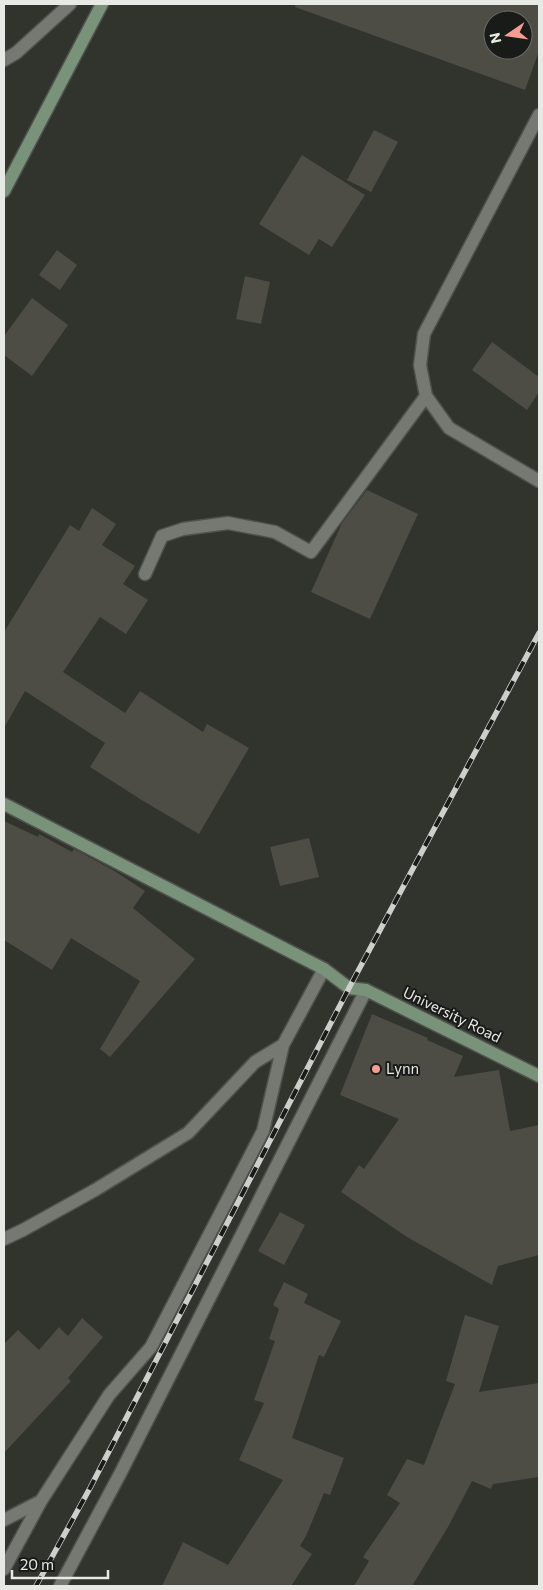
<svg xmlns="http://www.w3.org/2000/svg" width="543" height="1590" viewBox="0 0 543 1590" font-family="Commissioner,sans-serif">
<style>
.building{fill:#4d4d46;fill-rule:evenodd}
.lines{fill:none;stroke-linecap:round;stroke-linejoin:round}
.street-casing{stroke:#4f514c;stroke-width:15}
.secondary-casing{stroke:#4f514c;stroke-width:15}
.street{stroke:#757972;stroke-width:12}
.secondary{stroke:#78937a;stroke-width:12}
.rail-casing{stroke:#cdcfcb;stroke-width:5.5}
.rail{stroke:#191b18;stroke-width:4;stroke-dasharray:11;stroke-linecap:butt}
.poi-dot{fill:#f59c94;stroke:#191b18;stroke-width:2}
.labels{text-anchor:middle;stroke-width:4;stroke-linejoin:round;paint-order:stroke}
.street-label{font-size:15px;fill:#e7e9e5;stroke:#191b18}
.poi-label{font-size:15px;fill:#e7e9e5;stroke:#191b18;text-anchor:start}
</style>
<rect width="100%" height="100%" fill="#31332d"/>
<!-- building -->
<path class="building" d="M 296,4 L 539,4 L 539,51 L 525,90 L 295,7 ZM 493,20 L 523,20 L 523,50 L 493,50 Z
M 374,130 L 398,142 L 371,192 L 347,180 Z
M 302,155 L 365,195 L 332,247 L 319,239 L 309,255 L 259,224 Z
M 57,250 L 77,265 L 60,290 L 39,275 Z
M 245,276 L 270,282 L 261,324 L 236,319 Z
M 32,298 L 68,325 L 32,376 L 4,355 L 4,336 Z
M 492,342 L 539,377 L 539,392 L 527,410 L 472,370 Z
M 367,490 L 418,514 L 370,619 L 311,592 L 342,523 Z
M 92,508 L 116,524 L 102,545 L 135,566 L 123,584 L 148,600 L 126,634 L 100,617 L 63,672 L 125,713 L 140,691 L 203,732 L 207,724 L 249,748 L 199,834 L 140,799 L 90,767 L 105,743 L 25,691 L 4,728 L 4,632 L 70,525 L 79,531 Z
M 4,821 L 38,837 L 39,834 L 72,852 L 74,849 L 113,870 L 145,891 L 133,908 L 195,959 L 110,1057 L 100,1049 L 140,981 L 71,938 L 52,970 L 4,940 Z
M 309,838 L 319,877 L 280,886 L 270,847 Z
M 372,1014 L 428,1038 L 427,1040 L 463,1056 L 454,1077 L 499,1070 L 510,1131 L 539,1125 L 539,1255 L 498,1266 L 492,1285 L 407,1237 L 341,1192 L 359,1165 L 364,1169 L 399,1119 L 340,1095 Z
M 280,1212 L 305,1225 L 284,1265 L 258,1251 Z
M 284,1282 L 308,1294 L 304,1303 L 341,1321 L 324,1357 L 319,1355 L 292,1438 L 344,1458 L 330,1495 L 324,1493 L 306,1536 L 300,1546 L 312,1554 L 291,1586 L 162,1586 L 183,1542 L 228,1565 L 283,1480 L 239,1460 L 264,1403 L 254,1400 L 275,1341 L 269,1339 L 279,1309 L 273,1305 Z
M 465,1315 L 499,1326 L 479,1392 L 539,1383 L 539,1477 L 493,1484 L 491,1489 L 472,1481 L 448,1527 L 412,1586 L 354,1586 L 369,1561 L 363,1557 L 400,1503 L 387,1495 L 407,1459 L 424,1465 L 455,1384 L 446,1381 Z
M 82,1318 L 103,1337 L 68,1378 L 71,1381 L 4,1453 L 4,1344 L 18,1330 L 39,1350 L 59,1327 L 68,1336 Z"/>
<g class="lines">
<!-- street casing -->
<g class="street-casing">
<path id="street" d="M 4,60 L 16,53 L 70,4
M 539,115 L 424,334 L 420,365 L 426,396 L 449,428 L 539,481
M 145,574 L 162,536 L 183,529 L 228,523 L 275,532 L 311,552 L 426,396
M 4,1239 L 23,1230 L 95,1190 L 188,1133 L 255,1062 L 283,1045
M 4,1520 L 41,1501 L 109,1395 L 151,1347 L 263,1131 L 283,1045 L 324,969
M 4,1569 L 41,1501
M 60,1586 L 120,1474 L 366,990"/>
</g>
<!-- secondary casing -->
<g class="secondary-casing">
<path id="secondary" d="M 4,191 L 102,4
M 4,804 L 324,969 L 349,988 L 366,990 L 539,1076"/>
</g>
<!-- street -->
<use href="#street" class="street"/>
<!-- secondary -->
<use href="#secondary" class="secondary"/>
<!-- rail casing -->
<g class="rail-casing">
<path id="rail" d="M 36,1586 L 90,1488 L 349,988 L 539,633"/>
</g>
<!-- rail -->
<use href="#rail" class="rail"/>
</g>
<!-- markers -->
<circle class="poi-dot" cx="376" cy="1069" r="5"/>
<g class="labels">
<!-- street labels -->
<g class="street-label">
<text transform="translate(452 1015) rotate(26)" y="5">University Road</text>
</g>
<!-- poi labels -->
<g class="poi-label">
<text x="386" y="1074">Lynn</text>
</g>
</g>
<!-- border -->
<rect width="543" height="1590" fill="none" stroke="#e7e9e5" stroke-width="10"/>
<!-- north arrow -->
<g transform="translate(508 35) rotate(257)"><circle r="24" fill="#191b18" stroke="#6b6d6a"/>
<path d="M0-4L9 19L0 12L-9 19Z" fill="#f59c94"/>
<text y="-8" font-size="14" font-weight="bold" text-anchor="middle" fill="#e7e9e5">N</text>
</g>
<!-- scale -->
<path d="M12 1570v8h96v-8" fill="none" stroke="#e7e9e5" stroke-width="2.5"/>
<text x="20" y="1570" font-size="15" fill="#e7e9e5" stroke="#191b18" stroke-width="4" paint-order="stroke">20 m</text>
</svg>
